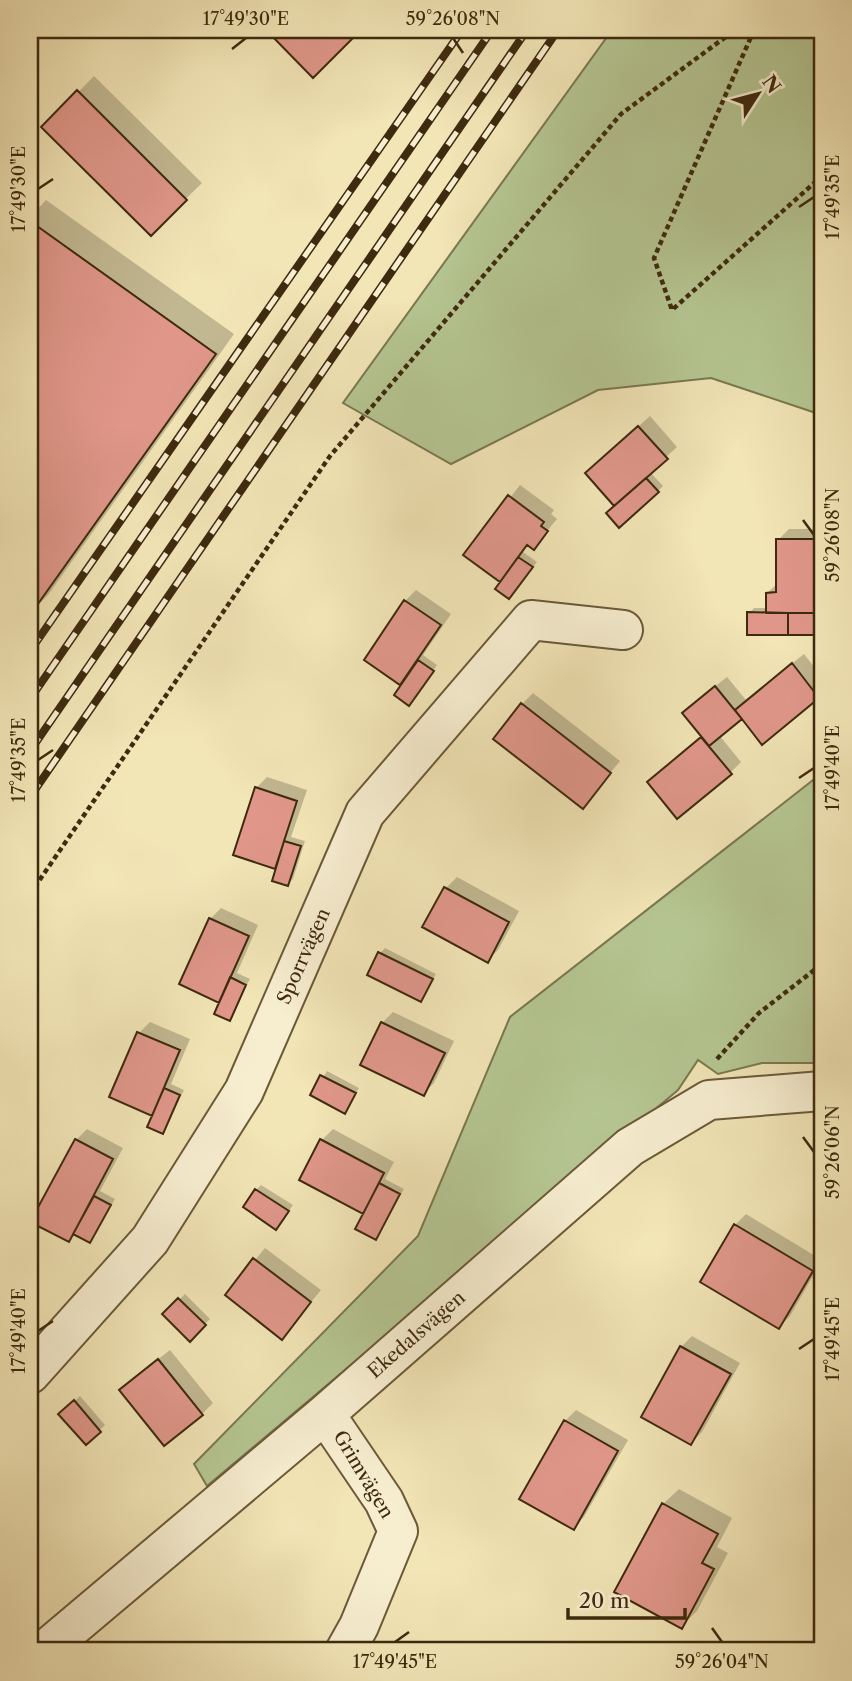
<svg xmlns="http://www.w3.org/2000/svg" width="852" height="1681" viewBox="0 0 852 1681" font-family="'Libre Caslon Text',serif">
<style>
.green{fill:#b5c692;stroke:#7a7850;stroke-width:2}
.shadow{fill:#0003}
.building{fill:#e0978a;stroke:#3e2a0e;stroke-width:2}
.lines{fill:none;stroke-linecap:round;stroke-linejoin:round}
.street-casing{stroke:#6b5938;stroke-width:42}
.path{stroke:#3e2a0e;stroke-width:4.5;stroke-dasharray:5 3.5;stroke-linecap:butt}
.street{stroke:#f7eed0;stroke-width:38}
.rail-casing{stroke:#3e2a0e;stroke-width:8}
.rail{stroke:#f7eed0;stroke-width:5;stroke-dasharray:16;stroke-linecap:butt}
.ticks{fill:none;stroke:#3e2a0e;stroke-width:2.5}
.labels{text-anchor:middle;stroke-width:5;stroke-linejoin:round;paint-order:stroke}
.street-label{font-size:19px;fill:#3e2a0e;stroke:#f7eed0}
.neatline{fill:none;stroke:#3e2a0e;stroke-width:2.5}
.ticks-label{font-size:18px;text-anchor:middle;fill:#3e2a0e}
</style>
<rect width="100%" height="100%" fill="#f2e5b6"/>
<filter id="stains"><feTurbulence type="fractalNoise" baseFrequency=".00286" numOctaves="4"/><feColorMatrix values="0 0 0 0 .2 0 0 0 0 .09 0 0 0 0 .02 0 0 0 .5 -.17"/></filter>
<radialGradient id="worn" r=".72"><stop offset=".6" stop-color="#630" stop-opacity="0"/><stop offset="1" stop-color="#630" stop-opacity=".3"/></radialGradient>
<!-- green -->
<path class="green" d="M 612,30 L 822,30 L 822,415 L 711,378 L 598,390 L 451,464 L 343,403 Z
M 822,773 L 822,1063 L 762,1063 L 718,1074 L 698,1060 L 678,1090 L 207,1486 L 194,1464 L 418,1236 L 510,1017 Z"/>
<!-- shadow -->
<path class="shadow" d="M 94,76 L 202,183 L 151,233 L 44,127 Z
M 46,200 L 234,334 L 48,595 L 30,613 L 30,217 Z
M 650,416 L 677,447 L 650,472 L 663,486 L 658,491 L 598,463 Z
M 520,485 L 554,510 L 551,514 L 557,519 L 533,548 L 529,544 L 523,552 L 537,562 L 514,592 L 466,555 Z
M 789,529 L 822,529 L 822,633 L 749,633 L 749,613 L 754,608 L 767,608 L 767,593 L 778,583 L 778,540 Z
M 416,590 L 451,614 L 423,655 L 437,665 L 414,699 L 408,678 L 400,683 L 405,601 Z
M 804,654 L 822,677 L 822,692 L 763,742 L 742,717 L 719,735 L 741,762 L 730,773 L 660,771 L 703,736 L 695,702 L 727,677 L 746,700 Z
M 533,693 L 620,761 L 583,806 L 522,704 Z
M 267,777 L 307,790 L 291,837 L 305,841 L 293,879 L 288,884 L 279,862 L 274,867 L 256,788 Z
M 457,877 L 519,911 L 498,950 L 487,961 L 425,927 L 446,888 Z
M 221,908 L 258,925 L 237,973 L 250,979 L 229,1019 L 221,1002 L 210,919 Z
M 385,948 L 436,974 L 421,1000 L 380,953 Z
M 393,1012 L 454,1041 L 434,1083 L 423,1094 L 362,1064 L 382,1023 Z
M 150,1022 L 190,1039 L 171,1084 L 184,1090 L 163,1132 L 139,1033 Z
M 327,1071 L 359,1088 L 344,1112 L 312,1095 Z
M 87,1129 L 123,1148 L 100,1191 L 115,1199 L 90,1241 L 75,1233 L 69,1240 L 76,1140 Z
M 333,1129 L 394,1162 L 385,1179 L 404,1189 L 376,1238 L 365,1214 L 322,1140 Z
M 261,1185 L 293,1205 L 281,1222 L 256,1190 Z
M 746,1214 L 822,1260 L 790,1316 L 779,1327 L 735,1225 Z
M 265,1248 L 321,1290 L 282,1337 L 227,1295 Z
M 185,1294 L 210,1319 L 190,1339 L 165,1314 Z
M 692,1336 L 740,1363 L 702,1432 L 691,1443 L 681,1347 Z
M 170,1350 L 213,1403 L 202,1414 L 133,1379 Z
M 80,1396 L 105,1425 L 86,1443 L 61,1414 Z
M 576,1410 L 628,1440 L 584,1517 L 573,1528 L 565,1421 Z
M 679,1489 L 732,1518 L 717,1547 L 728,1553 L 697,1611 L 681,1627 L 663,1504 Z
M 30,1510 L 39,1521 L 30,1531 Z
M 523,1645 L 535,1651 L 516,1651 Z
M 225,1646 L 235,1651 L 220,1651 Z"/>
<!-- building -->
<path class="building" d="M 266,30 L 361,30 L 313,78 Z
M 77,90 L 187,200 L 151,236 L 41,127 Z
M 30,221 L 216,354 L 30,615 Z
M 638,426 L 668,459 L 614,506 L 585,473 Z
M 646,478 L 659,492 L 619,528 L 606,513 Z
M 508,495 L 544,522 L 541,526 L 548,531 L 534,550 L 527,545 L 500,582 L 463,555 Z
M 776,539 L 821,539 L 821,613 L 766,613 L 766,593 L 776,592 Z
M 518,557 L 533,567 L 509,599 L 495,589 Z
M 821,578 L 822,635 L 788,635 L 788,613 L 821,613 Z
M 404,600 L 441,625 L 400,685 L 364,660 Z
M 747,612 L 788,613 L 788,635 L 747,635 Z
M 418,660 L 434,671 L 409,706 L 394,695 Z
M 792,663 L 819,698 L 762,745 L 735,710 Z
M 715,686 L 742,719 L 709,746 L 682,713 Z
M 521,703 L 611,773 L 583,809 L 493,739 Z
M 701,737 L 732,774 L 677,819 L 647,782 Z
M 255,787 L 297,801 L 275,869 L 233,855 Z
M 284,841 L 301,846 L 288,886 L 272,881 Z
M 444,887 L 509,922 L 488,963 L 422,927 Z
M 209,918 L 249,936 L 219,1003 L 179,984 Z
M 378,952 L 433,979 L 421,1002 L 367,975 Z
M 230,977 L 246,985 L 230,1021 L 214,1014 Z
M 381,1022 L 445,1053 L 424,1096 L 360,1065 Z
M 137,1032 L 180,1050 L 152,1116 L 109,1097 Z
M 320,1075 L 356,1093 L 345,1114 L 310,1095 Z
M 164,1088 L 180,1095 L 163,1134 L 147,1127 Z
M 75,1139 L 113,1159 L 69,1242 L 30,1222 Z
M 320,1139 L 384,1173 L 363,1214 L 299,1180 Z
M 379,1183 L 400,1194 L 376,1240 L 355,1229 Z
M 255,1189 L 289,1211 L 276,1230 L 243,1207 Z
M 94,1196 L 111,1205 L 90,1243 L 73,1234 Z
M 734,1224 L 813,1271 L 779,1329 L 700,1282 Z
M 253,1258 L 311,1302 L 282,1340 L 225,1295 Z
M 178,1298 L 206,1325 L 190,1342 L 162,1314 Z
M 680,1346 L 731,1374 L 691,1445 L 641,1417 Z
M 158,1359 L 203,1415 L 164,1446 L 119,1390 Z
M 74,1400 L 101,1432 L 86,1445 L 58,1414 Z
M 564,1420 L 618,1451 L 574,1530 L 519,1499 Z
M 662,1503 L 718,1534 L 702,1563 L 714,1569 L 682,1629 L 614,1592 Z"/>
<g class="lines">
<!-- street casing -->
<g class="street-casing">
<path id="street" d="M 30,1374 L 150,1240 L 244,1091 L 365,813 L 531,620 L 623,630
M 325,1414 L 384,1501 L 398,1531 L 359,1626 L 345,1651
M 44,1651 L 325,1414 L 630,1147 L 709,1100 L 822,1091"/>
</g>
<!-- path -->
<path class="path" d="M 754,30 L 654,258 L 672,310 L 822,176
M 30,894 L 330,456 L 621,114 L 735,30
M 717,1059 L 759,1013 L 822,964"/>
<!-- street -->
<use href="#street" class="street"/>
<!-- rail casing -->
<g class="rail-casing">
<path id="rail" d="M 30,651 L 462,30
M 30,699 L 492,30
M 30,751 L 527,30
M 30,797 L 558,30"/>
</g>
<!-- rail -->
<use href="#rail" class="rail"/>
</g>
<!-- ticks -->
<path class="ticks" d="M 453,38 L 463,53M 232,49 L 246,38M 38,189 L 53,179M 799,207 L 814,197M 803,520 L 814,535M 38,760 L 53,750M 799,778 L 814,768M 803,1137 L 814,1152M 38,1331 L 53,1321M 799,1349 L 814,1339M 712,1628 L 722,1642M 395,1642 L 409,1632"/>
<g class="labels">
<!-- street labels -->
<g class="street-label">
<text transform="translate(303 956) rotate(-66)" y="7">Sporrvägen</text>
<text transform="translate(416 1334) rotate(-41)" y="7">Ekedalsvägen</text>
<text transform="translate(364 1474) rotate(59)" y="7">Grimvägen</text>
</g>
</g>
<!-- margin -->
<rect width="852" height="1681" fill="none" stroke="#f2e5b6" stroke-width="77"/>
<!-- north arrow -->
<g transform="translate(758 94) rotate(54)" stroke="#f7eed0" stroke-width="5" paint-order="stroke">
<path d="M0-5L12 26L0 18L-12 26Z" fill="#3e2a0e"/>
<text y="-10" font-size="19" font-weight="bold" text-anchor="middle" fill="#3e2a0e">N</text>
</g>
<!-- scale -->
<path d="M568 1608v10h117v-10" fill="none" stroke="#3e2a0e" stroke-width="3.5"/>
<text x="579" y="1608" font-size="21" fill="#3e2a0e" stroke="#f7eed0" stroke-width="5" paint-order="stroke">20 m</text>
<rect x="38" y="38" width="776" height="1604" class="neatline"/>
<g class="ticks-label">
<text x="246" y="25">17°49'30"E</text>
<text x="453" y="25">59°26'08"N</text>
<text transform="translate(19 189) rotate(-90)" y="6">17°49'30"E</text>
<text transform="translate(833 197) rotate(-90)" y="6">17°49'35"E</text>
<text transform="translate(833 535) rotate(-90)" y="6">59°26'08"N</text>
<text transform="translate(19 760) rotate(-90)" y="6">17°49'35"E</text>
<text transform="translate(833 768) rotate(-90)" y="6">17°49'40"E</text>
<text transform="translate(833 1152) rotate(-90)" y="6">59°26'06"N</text>
<text transform="translate(19 1331) rotate(-90)" y="6">17°49'40"E</text>
<text transform="translate(833 1339) rotate(-90)" y="6">17°49'45"E</text>
<text x="395" y="1668">17°49'45"E</text>
<text x="722" y="1668">59°26'04"N</text>
</g>
<rect width="100%" height="100%" filter="url(#stains)"/>
<rect width="100%" height="100%" fill="url(#worn)"/>
</svg>
